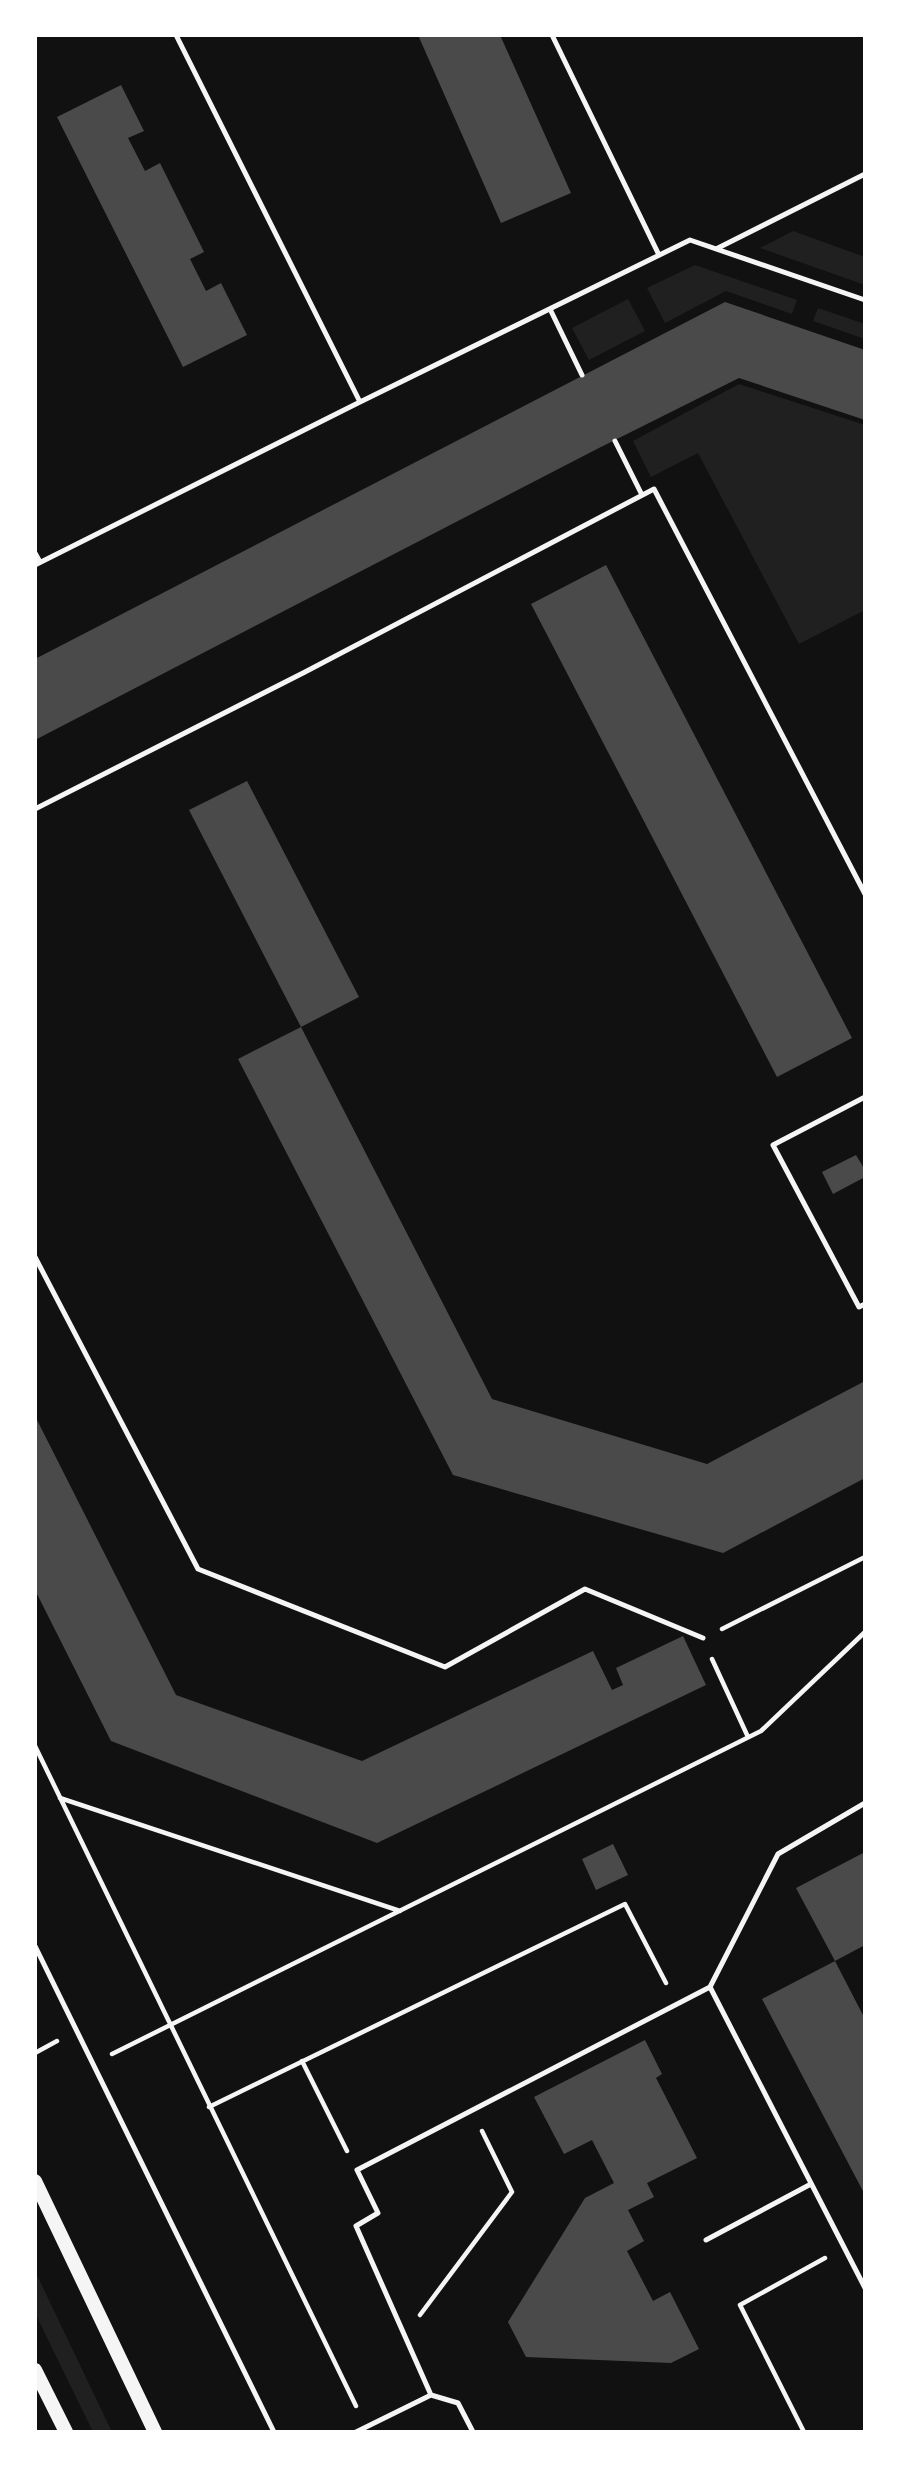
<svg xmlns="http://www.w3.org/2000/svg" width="900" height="2467" viewBox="0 0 900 2467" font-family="Overpass,sans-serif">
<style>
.green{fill:#202020}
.building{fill:#4a4a4a}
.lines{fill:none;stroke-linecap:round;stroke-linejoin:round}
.path{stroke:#f5f5f5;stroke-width:4.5}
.service{stroke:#f5f5f5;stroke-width:5}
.secondary{stroke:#f5f5f5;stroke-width:14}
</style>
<rect width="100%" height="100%" fill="#111"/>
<!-- green -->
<path class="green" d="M 793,231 L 865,257 L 865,285 L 760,248 Z
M 695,265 L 797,300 L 792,314 L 726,291 L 665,323 L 647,288 Z
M 628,299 L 645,331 L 589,360 L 572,328 Z
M 818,308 L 865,324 L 865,339 L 813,321 Z
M 739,384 L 865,425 L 865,610 L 799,644 L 698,453 L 651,477 L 633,441 Z
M 35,2271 L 112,2432 L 93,2432 L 35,2313 Z"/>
<!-- building -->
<path class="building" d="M 418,35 L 500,35 L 571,193 L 501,223 Z
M 121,85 L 144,131 L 128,138 L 145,171 L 160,163 L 204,252 L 190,259 L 206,291 L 221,283 L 247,335 L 183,367 L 57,117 Z
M 725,302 L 865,350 L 865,420 L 739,378 L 597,449 L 35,740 L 35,659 Z
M 606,565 L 852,1038 L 777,1077 L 531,604 Z
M 247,781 L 359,997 L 301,1027 L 189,810 Z
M 301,1027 L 492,1399 L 707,1464 L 865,1381 L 865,1478 L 723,1553 L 453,1475 L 238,1059 Z
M 856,1155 L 865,1170 L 865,1177 L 833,1194 L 822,1172 Z
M 35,1416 L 176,1695 L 362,1761 L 593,1651 L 612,1690 L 623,1685 L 616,1668 L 683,1636 L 706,1685 L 377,1843 L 111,1741 L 35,1590 Z
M 613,1844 L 628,1875 L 596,1890 L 582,1859 Z
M 865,1852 L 865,1945 L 835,1961 L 865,2019 L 865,2195 L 762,1999 L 835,1961 L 796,1888 Z
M 645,2040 L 662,2074 L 656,2078 L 697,2158 L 647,2183 L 654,2197 L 628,2210 L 644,2241 L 627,2251 L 653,2301 L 670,2292 L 699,2349 L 671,2363 L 526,2357 L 508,2322 L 585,2198 L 614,2183 L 592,2140 L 564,2154 L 534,2097 Z"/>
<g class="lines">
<!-- path -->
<path class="path" d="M 722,1629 L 865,1557
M 712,1659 L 748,1737
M 35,1746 L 356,2406
M 60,1798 L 400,1911
M 35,2053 L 57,2041
M 112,2054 L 761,1731 L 865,1632
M 302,2061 L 347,2151
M 209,2107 L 625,1904 L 666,1983
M 420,2315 L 512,2192 L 482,2131
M 804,2432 L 740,2305 L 825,2258"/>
<!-- service -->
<path class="service" d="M 176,35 L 360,402
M 552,35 L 659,255
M 716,249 L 865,174
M 550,309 L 582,375
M 615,441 L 642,495
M 35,553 L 40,562
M 35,565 L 360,402 L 690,240 L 865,300
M 35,809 L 305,672 L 654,489 L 865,894
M 865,1097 L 773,1145 L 859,1307 L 865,1304
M 35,1257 L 198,1569 L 445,1667 L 585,1589 L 703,1638
M 865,1803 L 778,1854 L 710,1987 L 865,2288
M 35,1946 L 274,2432
M 706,2240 L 811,2184
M 431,2395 L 458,2403 L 473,2432
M 356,2432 L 431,2395 L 356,2226 L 378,2213 L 357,2170 L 710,1987"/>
<!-- secondary -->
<path class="secondary" d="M 35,2181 L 155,2432
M 35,2370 L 66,2432"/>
</g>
<!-- border -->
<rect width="900" height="2467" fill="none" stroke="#ffffff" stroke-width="74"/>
</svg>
